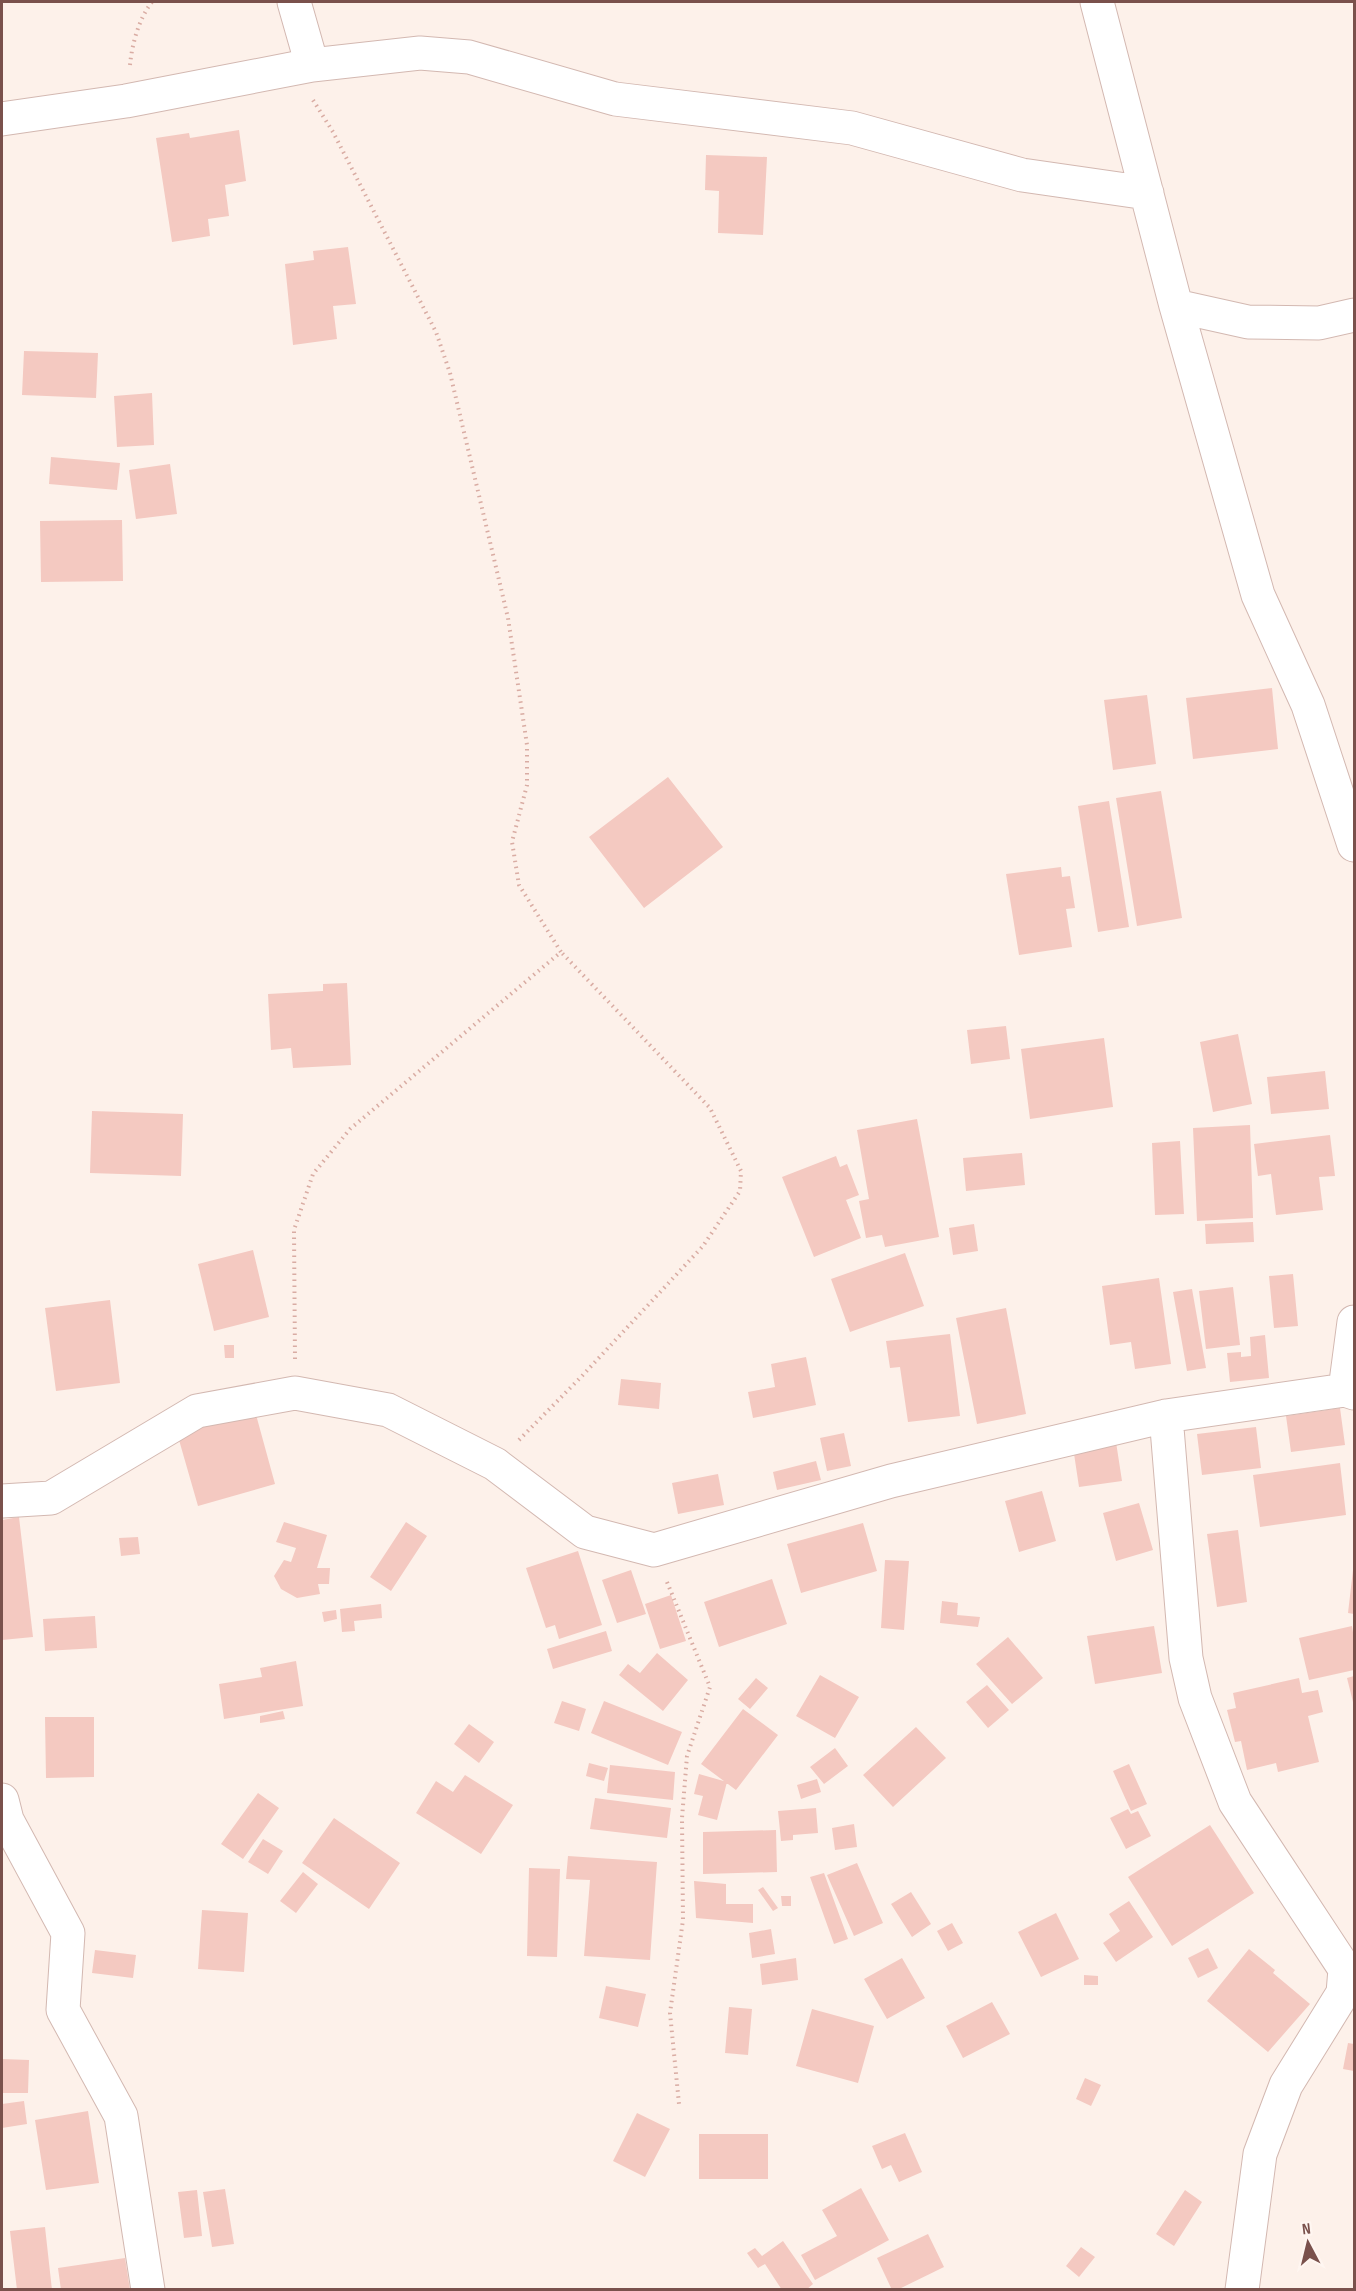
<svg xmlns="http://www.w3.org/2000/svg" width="1356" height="2291" viewBox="0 0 1356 2291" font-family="'Sofia Sans Condensed',sans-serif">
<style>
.building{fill:#f4c9c1}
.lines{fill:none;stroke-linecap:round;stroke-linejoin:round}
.minor-casing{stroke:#d3b8b1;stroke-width:35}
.path{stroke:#d9aca3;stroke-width:4;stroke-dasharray:1.5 4.5;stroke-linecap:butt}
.minor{stroke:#fff;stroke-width:33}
</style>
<rect width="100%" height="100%" fill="#fdf1ea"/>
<!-- building -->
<path class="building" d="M 239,130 L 246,181 L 225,185 L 229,216 L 208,219 L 210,236 L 172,242 L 156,138 L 189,133 L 190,138 Z
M 706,155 L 767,157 L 763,235 L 718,233 L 719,191 L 705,190 Z
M 348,247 L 356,304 L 333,306 L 337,339 L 293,345 L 285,264 L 314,260 L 313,251 Z
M 24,351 L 98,353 L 96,398 L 22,395 Z
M 152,393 L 154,445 L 117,447 L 114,396 Z
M 51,457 L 120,463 L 117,490 L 49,484 Z
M 170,464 L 177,514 L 136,519 L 129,470 Z
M 122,520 L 123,581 L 41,582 L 40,521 Z
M 1272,688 L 1278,749 L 1193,759 L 1186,698 Z
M 1147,695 L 1156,764 L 1113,770 L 1104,700 Z
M 668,777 L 723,847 L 644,908 L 589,837 Z
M 1161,791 L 1182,918 L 1137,926 L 1116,798 Z
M 1109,801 L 1129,927 L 1098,932 L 1078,806 Z
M 1061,867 L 1062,877 L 1070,876 L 1075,908 L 1066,909 L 1072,947 L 1019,955 L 1006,874 Z
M 347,983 L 351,1065 L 293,1068 L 291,1048 L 271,1050 L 268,994 L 323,991 L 323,984 Z
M 1006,1026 L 1010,1059 L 971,1064 L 967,1030 Z
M 1238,1034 L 1252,1104 L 1213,1112 L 1200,1042 Z
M 1104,1038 L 1113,1107 L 1030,1119 L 1021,1049 Z
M 1325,1071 L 1329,1109 L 1271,1114 L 1267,1077 Z
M 92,1111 L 183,1114 L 181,1176 L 90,1173 Z
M 917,1119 L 939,1237 L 885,1247 L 882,1235 L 866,1238 L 859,1201 L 869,1199 L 857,1130 Z
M 1250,1125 L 1253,1218 L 1197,1221 L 1193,1128 Z
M 1330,1135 L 1335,1176 L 1319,1177 L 1323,1210 L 1276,1215 L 1271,1174 L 1258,1176 L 1254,1144 Z
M 1180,1141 L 1184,1214 L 1155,1215 L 1152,1143 Z
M 1022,1153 L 1025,1185 L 966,1191 L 963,1158 Z
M 836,1156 L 840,1167 L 847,1164 L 859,1195 L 846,1200 L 861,1238 L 814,1257 L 782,1177 Z
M 1253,1222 L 1254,1242 L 1206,1244 L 1205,1224 Z
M 974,1224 L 978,1251 L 953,1255 L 949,1228 Z
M 253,1250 L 269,1317 L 214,1331 L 198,1264 Z
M 905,1253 L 924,1306 L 850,1332 L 831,1279 Z
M 1293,1274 L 1298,1326 L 1274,1328 L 1269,1276 Z
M 1159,1278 L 1171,1364 L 1135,1369 L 1131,1342 L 1110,1345 L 1102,1286 Z
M 1233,1287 L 1240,1345 L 1206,1349 L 1199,1291 Z
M 1192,1289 L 1206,1368 L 1187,1371 L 1173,1292 Z
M 110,1300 L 120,1383 L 56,1391 L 45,1308 Z
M 1006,1308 L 1026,1414 L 977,1424 L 956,1318 Z
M 950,1334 L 960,1416 L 908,1422 L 900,1367 L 890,1368 L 886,1341 Z
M 1265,1335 L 1269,1378 L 1230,1382 L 1227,1353 L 1241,1352 L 1241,1357 L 1251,1356 L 1250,1337 Z
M 224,1345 L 234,1345 L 234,1358 L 225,1358 Z
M 806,1357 L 816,1405 L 753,1418 L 748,1392 L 775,1387 L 771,1364 Z
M 621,1379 L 661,1383 L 659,1409 L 618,1405 Z
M 1340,1408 L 1345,1445 L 1291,1452 L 1286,1416 Z
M 255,1411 L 275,1484 L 198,1506 L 177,1433 Z
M 1256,1427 L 1261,1468 L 1202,1475 L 1197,1434 Z
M 844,1433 L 851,1466 L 827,1471 L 820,1438 Z
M 1116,1442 L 1122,1481 L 1079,1487 L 1073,1447 Z
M 816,1461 L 821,1480 L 777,1490 L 773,1472 Z
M 1340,1463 L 1346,1515 L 1260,1527 L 1253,1475 Z
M 718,1474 L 724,1505 L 678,1514 L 672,1483 Z
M 1042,1491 L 1056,1541 L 1019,1552 L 1005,1501 Z
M 1139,1503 L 1153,1550 L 1116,1561 L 1103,1513 Z
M 19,1517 L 33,1637 L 2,1640 L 2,1520 Z
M 284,1522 L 327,1535 L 317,1568 L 330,1568 L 329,1584 L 318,1584 L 320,1594 L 297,1598 L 281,1589 L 274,1576 L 284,1560 L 291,1562 L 296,1548 L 276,1542 Z
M 406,1522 L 427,1536 L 391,1591 L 370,1577 Z
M 863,1523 L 877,1571 L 801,1593 L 787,1544 Z
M 1238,1530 L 1247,1602 L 1217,1607 L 1207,1534 Z
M 138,1537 L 140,1554 L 121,1556 L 119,1538 Z
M 578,1551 L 602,1625 L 559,1639 L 555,1625 L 546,1628 L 526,1568 Z
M 885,1560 L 909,1561 L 904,1630 L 881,1628 Z
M 631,1570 L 646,1614 L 617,1623 L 602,1580 Z
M 1353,1570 L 1354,1570 L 1354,1614 L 1348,1613 Z
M 772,1579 L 787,1624 L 719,1647 L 704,1602 Z
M 671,1595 L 686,1641 L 660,1649 L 645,1604 Z
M 942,1601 L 958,1603 L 957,1615 L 980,1617 L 978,1627 L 940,1623 Z
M 381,1604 L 382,1618 L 354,1621 L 355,1631 L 342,1632 L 340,1609 Z
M 336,1610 L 337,1619 L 324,1622 L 322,1612 Z
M 95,1616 L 97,1648 L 45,1651 L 43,1619 Z
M 1154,1626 L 1162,1673 L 1095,1684 L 1087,1636 Z
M 1352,1626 L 1354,1639 L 1354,1670 L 1309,1680 L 1299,1638 Z
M 606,1631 L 612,1651 L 553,1669 L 547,1649 Z
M 1008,1637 L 1043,1678 L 1012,1704 L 976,1664 Z
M 657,1653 L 688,1680 L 663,1711 L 619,1675 L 628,1664 L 640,1673 Z
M 296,1661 L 303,1706 L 224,1719 L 219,1684 L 262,1677 L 260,1668 Z
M 820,1675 L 859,1697 L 835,1738 L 796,1716 Z
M 1354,1676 L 1354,1706 L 1347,1678 Z
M 756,1678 L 768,1688 L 750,1709 L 738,1699 Z
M 1299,1678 L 1302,1693 L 1318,1690 L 1323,1712 L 1308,1716 L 1319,1762 L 1278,1772 L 1276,1763 L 1247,1770 L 1241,1741 L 1235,1742 L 1227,1710 L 1236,1708 L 1233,1693 Z
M 987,1685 L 1009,1710 L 988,1728 L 966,1702 Z
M 562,1701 L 586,1709 L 579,1731 L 554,1723 Z
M 604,1701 L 682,1732 L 668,1765 L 591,1733 Z
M 743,1709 L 778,1735 L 736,1790 L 701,1764 Z
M 283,1711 L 285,1719 L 260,1723 L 260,1716 Z
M 45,1717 L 94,1717 L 94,1777 L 46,1778 Z
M 469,1724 L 494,1742 L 479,1763 L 454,1744 Z
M 916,1727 L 946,1758 L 893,1807 L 863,1775 Z
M 835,1748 L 848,1766 L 824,1784 L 810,1767 Z
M 589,1763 L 608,1768 L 604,1781 L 586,1776 Z
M 1129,1764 L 1147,1804 L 1131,1811 L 1113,1771 Z
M 610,1765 L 675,1772 L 673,1800 L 607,1793 Z
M 699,1774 L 727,1782 L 717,1820 L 698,1815 L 703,1796 L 694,1794 Z
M 465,1775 L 513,1805 L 481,1854 L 416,1813 L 436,1781 L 453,1792 Z
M 817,1779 L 821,1792 L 801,1799 L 797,1785 Z
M 258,1793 L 279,1808 L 243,1859 L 221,1844 Z
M 595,1798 L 671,1808 L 667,1838 L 590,1829 Z
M 816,1808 L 818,1833 L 793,1835 L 793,1840 L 781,1841 L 778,1811 Z
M 1128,1809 L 1131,1814 L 1138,1811 L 1151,1836 L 1126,1849 L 1110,1818 Z
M 334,1818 L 400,1863 L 369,1909 L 302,1863 Z
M 854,1824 L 857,1847 L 835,1850 L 832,1828 Z
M 1210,1825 L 1254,1893 L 1172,1946 L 1128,1877 Z
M 776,1830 L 777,1872 L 703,1874 L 703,1832 Z
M 263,1839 L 283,1851 L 268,1874 L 248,1862 Z
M 568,1856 L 657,1862 L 650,1960 L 584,1956 L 590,1880 L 566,1879 Z
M 857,1863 L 883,1923 L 854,1936 L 827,1875 Z
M 529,1868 L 560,1869 L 557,1957 L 527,1956 Z
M 303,1872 L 318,1884 L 296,1913 L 280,1901 Z
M 824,1873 L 848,1939 L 834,1944 L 810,1877 Z
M 694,1881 L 726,1884 L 726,1904 L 753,1904 L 753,1923 L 696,1918 Z
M 763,1887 L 778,1908 L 773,1911 L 758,1890 Z
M 911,1892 L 931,1924 L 912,1937 L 891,1904 Z
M 781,1896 L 791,1896 L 791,1906 L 782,1906 Z
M 1129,1901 L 1153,1937 L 1116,1962 L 1103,1943 L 1120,1931 L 1109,1914 Z
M 202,1910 L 248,1913 L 244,1972 L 198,1969 Z
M 1056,1913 L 1079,1959 L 1041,1977 L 1018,1932 Z
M 952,1923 L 963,1943 L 948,1951 L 937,1931 Z
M 771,1929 L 775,1954 L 752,1958 L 749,1933 Z
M 1208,1948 L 1218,1968 L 1198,1978 L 1188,1958 Z
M 1249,1949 L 1275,1970 L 1273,1973 L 1310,2004 L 1268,2052 L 1207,2001 Z
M 95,1950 L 136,1955 L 133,1978 L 92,1973 Z
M 796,1958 L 798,1980 L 762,1985 L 760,1964 Z
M 902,1958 L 925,1998 L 887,2019 L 864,1979 Z
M 1084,1975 L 1098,1976 L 1098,1985 L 1084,1985 Z
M 606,1986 L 646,1994 L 638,2027 L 599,2018 Z
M 992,2002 L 1010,2034 L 963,2058 L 946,2026 Z
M 729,2007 L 752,2009 L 748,2055 L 725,2053 Z
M 812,2009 L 874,2026 L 858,2083 L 796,2066 Z
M 1348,2043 L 1354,2044 L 1354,2071 L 1343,2069 Z
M 2,2059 L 29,2060 L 28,2093 L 2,2093 Z
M 1085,2078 L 1101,2085 L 1091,2106 L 1076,2099 Z
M 24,2101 L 27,2124 L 2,2128 L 2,2104 Z
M 88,2111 L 99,2183 L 46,2190 L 35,2120 Z
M 637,2113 L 670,2129 L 645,2177 L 613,2161 Z
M 905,2133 L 922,2172 L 899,2182 L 891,2165 L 882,2169 L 872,2146 Z
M 699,2134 L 768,2134 L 768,2179 L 699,2179 Z
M 861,2188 L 889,2240 L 815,2280 L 801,2255 L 837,2236 L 822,2210 Z
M 225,2189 L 234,2244 L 212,2247 L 203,2192 Z
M 197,2190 L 202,2236 L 184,2238 L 178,2192 Z
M 1185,2190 L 1202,2202 L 1174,2246 L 1156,2234 Z
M 45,2227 L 52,2290 L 17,2290 L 10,2231 Z
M 928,2234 L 944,2267 L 897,2290 L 892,2290 L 877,2258 Z
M 783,2241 L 813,2284 L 806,2290 L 782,2290 L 765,2264 L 758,2268 L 747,2253 L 755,2248 L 762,2256 Z
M 1081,2247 L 1095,2257 L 1079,2277 L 1066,2266 Z
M 125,2258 L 130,2290 L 61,2290 L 58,2268 Z"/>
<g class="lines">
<!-- minor casing -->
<g class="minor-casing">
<path id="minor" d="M 294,2 L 312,65
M 1097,2 L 1176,306 L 1258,595 L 1308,705 L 1354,845
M 2,119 L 126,101 L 312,65 L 420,53 L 469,57 L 615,99 L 852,128 L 1022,175 L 1147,193
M 1176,306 L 1248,322 L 1319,323 L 1354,315
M 1345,1390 L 1354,1322
M 1166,1416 L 1186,1658 L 1195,1698 L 1235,1802 L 1345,1969 L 1343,1993 L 1286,2085 L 1260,2154 L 1242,2290
M 2,1501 L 51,1498 L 197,1411 L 295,1393 L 388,1410 L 495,1464 L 585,1532 L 654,1550 L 891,1481 L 1166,1416 L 1345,1390 L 1354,1393
M 2,1800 L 7,1820 L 68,1933 L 63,2010 L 121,2116 L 148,2290"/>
</g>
<!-- path -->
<path class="path" d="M 130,65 C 132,44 139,18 152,2
M 295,1359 L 294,1230 L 313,1174 L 350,1129 L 561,952 L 519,885 L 512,842 L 527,785 L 527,745 L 508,618 L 450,373 L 436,332 L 333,132 L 313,100
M 519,1440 L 582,1376 L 703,1246 L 740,1191 L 741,1171 L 710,1108 L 561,952
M 667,1582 L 710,1687 L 687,1756 L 682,1818 L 683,1920 L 670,2013 L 679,2104"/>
<!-- minor -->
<use href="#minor" class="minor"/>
</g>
<!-- border -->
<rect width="1356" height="2291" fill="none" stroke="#7a514c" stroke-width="6"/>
<!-- north arrow -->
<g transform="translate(1308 2243) rotate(353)" stroke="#fff6f1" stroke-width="4.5" paint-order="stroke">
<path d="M0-4.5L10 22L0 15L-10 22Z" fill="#7a514c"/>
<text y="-9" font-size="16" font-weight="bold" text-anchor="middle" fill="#7a514c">N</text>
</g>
</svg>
